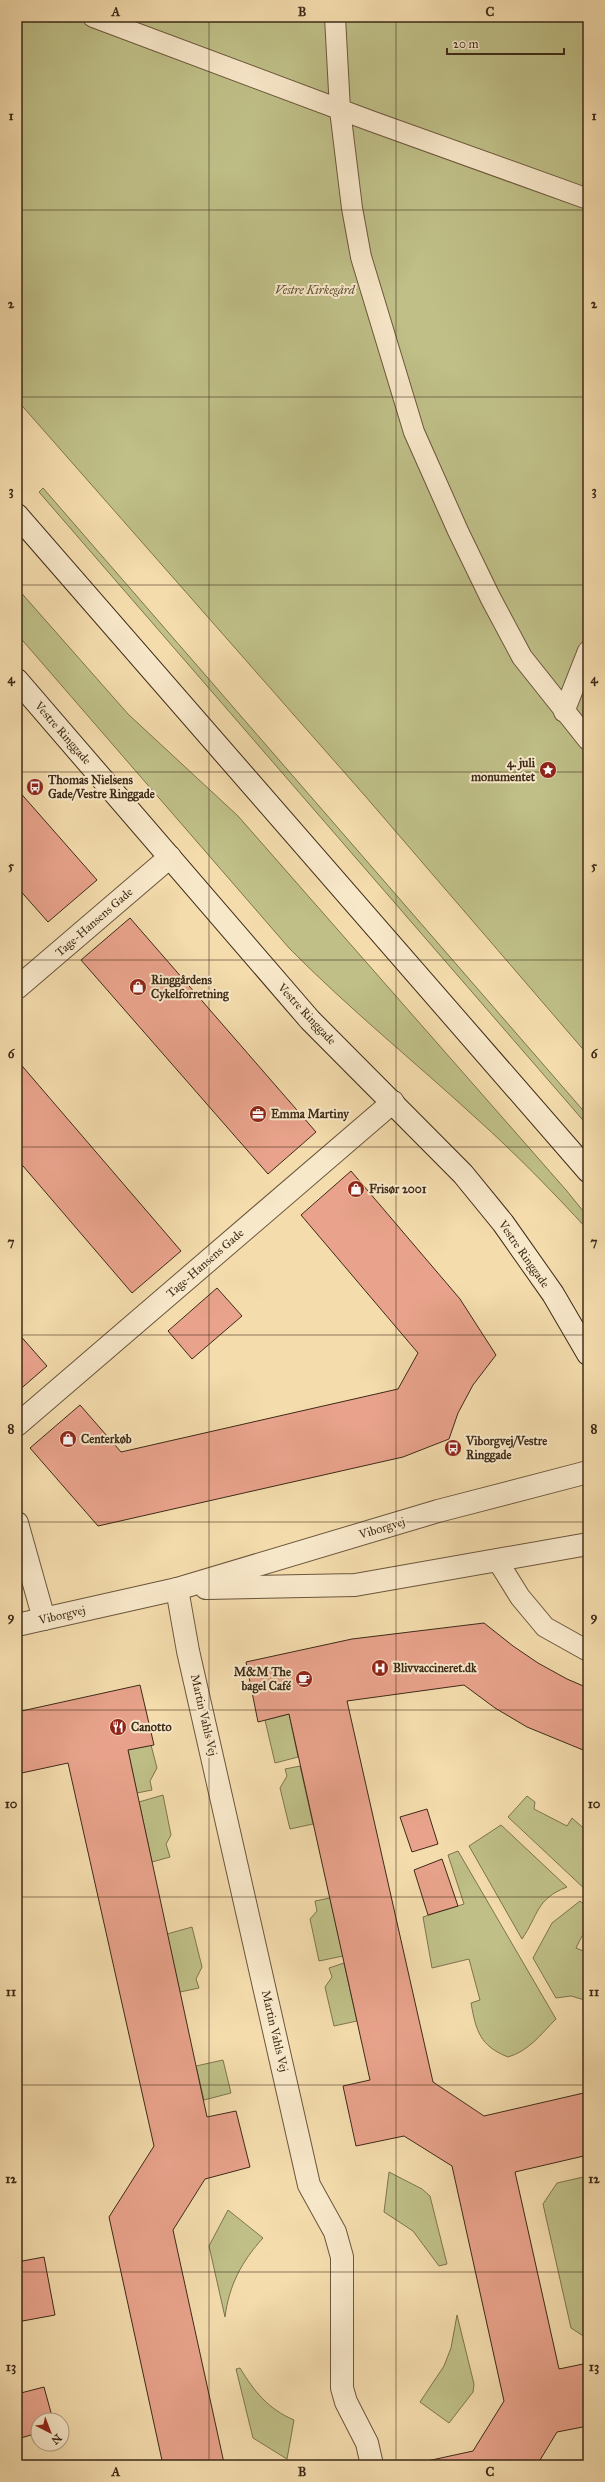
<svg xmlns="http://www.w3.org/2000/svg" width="605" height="2482" viewBox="0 0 605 2482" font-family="'IM FELL Great Primer',serif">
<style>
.green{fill:#bfbf87;stroke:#7e744f}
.building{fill:#e9a38c;stroke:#3d2a17}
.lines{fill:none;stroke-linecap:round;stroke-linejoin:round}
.service-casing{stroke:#6b563c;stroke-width:22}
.minor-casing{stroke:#6b563c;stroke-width:24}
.tertiary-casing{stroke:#6b563c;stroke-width:24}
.secondary-casing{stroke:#3d2a17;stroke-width:24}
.service{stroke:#f8e8ca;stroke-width:20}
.minor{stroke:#f8e8ca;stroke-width:22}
.tertiary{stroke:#f8e8ca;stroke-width:22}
.secondary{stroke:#f8e8ca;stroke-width:22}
.grid{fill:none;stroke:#3d2a17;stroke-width:1;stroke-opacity:0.55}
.labels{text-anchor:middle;stroke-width:4;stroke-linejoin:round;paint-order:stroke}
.park-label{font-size:12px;font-style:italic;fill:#5e4f33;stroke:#f8e8ca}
.street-label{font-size:12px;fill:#3d2a17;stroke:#f8e8ca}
.poi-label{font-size:12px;font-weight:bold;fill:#3d2a17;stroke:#f8e8ca;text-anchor:start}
.neatline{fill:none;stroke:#3d2a17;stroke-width:1.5}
.grid-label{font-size:13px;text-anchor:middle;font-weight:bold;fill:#3d2a17}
</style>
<rect width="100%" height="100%" fill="#f4dcad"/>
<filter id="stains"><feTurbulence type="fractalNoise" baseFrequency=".005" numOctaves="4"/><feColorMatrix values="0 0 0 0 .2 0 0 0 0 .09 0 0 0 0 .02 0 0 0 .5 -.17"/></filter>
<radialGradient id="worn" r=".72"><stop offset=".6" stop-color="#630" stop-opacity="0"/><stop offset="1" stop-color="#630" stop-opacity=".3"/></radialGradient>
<!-- green -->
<path class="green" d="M 17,17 L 588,17 L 588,1055 L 366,797 L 17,400 Z
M 43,488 L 588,1116 L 588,1126 L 39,492 Z
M 17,588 L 128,714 L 238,816 L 566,1190 L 588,1217 L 588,1230 C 552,1191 516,1154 477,1119 C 414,1061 349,1009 289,948 L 17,634 Z
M 289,1714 L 298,1757 L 275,1763 L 265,1720 Z
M 151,1745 L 157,1768 L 150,1781 L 152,1790 L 137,1793 L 128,1750 Z
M 300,1766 L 313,1824 L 290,1829 L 280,1788 L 287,1776 L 285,1769 Z
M 163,1795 L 171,1835 L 166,1844 L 170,1857 L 152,1862 L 139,1802 Z
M 527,1796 L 535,1802 L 534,1809 L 567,1826 L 572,1818 L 588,1832 L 588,1892 L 508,1817 Z
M 501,1825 L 567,1887 C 536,1899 539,1914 522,1939 L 469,1846 Z
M 458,1851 L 556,2019 C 541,2034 529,2051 508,2057 C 480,2046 476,2031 471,2003 L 480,2000 L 469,1959 L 432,1968 L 423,1917 L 464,1904 L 448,1855 Z
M 330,1898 L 343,1956 L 319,1961 L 310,1919 L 317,1911 L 315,1901 Z
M 580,1901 L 588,1908 L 588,1932 L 582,1936 L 576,1948 L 588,1953 L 588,2001 L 571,1996 L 556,1998 L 533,1958 L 552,1923 Z
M 192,1927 L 202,1967 L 196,1979 L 199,1988 L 180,1992 L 167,1934 Z
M 344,1963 L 357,2021 L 334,2026 L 325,1987 L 332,1977 L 329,1968 Z
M 223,2060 L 231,2093 L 204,2100 L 196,2066 Z
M 389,2172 L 422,2189 L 430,2196 L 447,2264 L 439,2266 L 413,2231 L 384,2212 Z
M 588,2176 L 588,2339 L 571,2328 L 543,2204 L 557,2183 Z
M 228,2210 L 263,2238 C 242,2261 229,2285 225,2317 L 209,2246 Z
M 457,2315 L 474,2384 L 473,2392 L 449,2423 L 420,2402 L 444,2366 L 451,2348 Z
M 240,2368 C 254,2391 268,2409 294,2420 L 287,2459 L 253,2438 L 236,2369 Z"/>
<!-- building -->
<path class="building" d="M 17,789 L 97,880 L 48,922 L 17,887 Z
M 130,918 L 316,1132 L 268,1174 L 81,960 Z
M 17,1060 L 181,1251 L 132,1293 L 17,1159 Z
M 351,1171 L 460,1299 L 496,1355 L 473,1385 L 458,1413 L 449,1439 L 403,1457 L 98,1526 L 30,1448 L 80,1405 L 121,1452 L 398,1389 L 418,1353 L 301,1215 Z
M 217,1288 L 242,1316 L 192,1359 L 168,1331 Z
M 17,1332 L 47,1366 L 17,1392 Z
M 484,1623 L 513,1646 L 538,1663 L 567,1679 L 588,1688 L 588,1752 L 527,1727 L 495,1708 L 464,1685 L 347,1701 L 433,2082 L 484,2116 L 588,2092 L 588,2155 L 515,2172 L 559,2369 L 588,2363 L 588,2426 L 557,2432 L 537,2465 L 428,2465 L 427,2461 L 473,2451 L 504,2401 L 452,2166 L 404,2136 L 356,2146 L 343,2086 L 370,2080 L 289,1714 L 258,1722 L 246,1662 L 352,1639 Z
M 140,1685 L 154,1745 L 128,1750 L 207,2117 L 236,2111 L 250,2167 L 205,2179 L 173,2230 L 224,2463 L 228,2465 L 163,2465 L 109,2217 L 154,2146 L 68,1763 L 17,1774 L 17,1712 Z
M 427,1809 L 438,1844 L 412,1852 L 400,1817 Z
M 442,1859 L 458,1906 L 428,1915 L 414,1870 Z
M 44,2257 L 55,2315 L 17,2322 L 17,2262 Z
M 44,2387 L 53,2420 L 38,2420 L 38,2433 L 17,2439 L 17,2394 Z"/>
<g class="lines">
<!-- service casing -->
<g class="service-casing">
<path id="service" d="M 93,17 L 371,121 L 588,199
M 335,17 L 340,110 L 352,208 L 361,257 L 414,432 L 458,531 L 490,597 L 522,657 L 588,740
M 564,712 L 588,651
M 497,1560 L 520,1597 L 545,1627 L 588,1651"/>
</g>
<!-- minor casing -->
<g class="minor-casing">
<path id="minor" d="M 17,988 L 170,857
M 17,1425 L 393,1102
M 17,1523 L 44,1619
M 177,1589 L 188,1651 L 309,2185 L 335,2232 L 342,2257 L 342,2388 L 346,2402 L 367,2443 L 372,2465"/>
</g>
<!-- tertiary casing -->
<g class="tertiary-casing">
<path id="tertiary" d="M 206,1588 L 355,1585 L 588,1544
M 17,1625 L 177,1589 L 438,1511 L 588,1472"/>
</g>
<!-- secondary casing -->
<g class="secondary-casing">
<path id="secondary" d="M 17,515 L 588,1171
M 17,680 L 310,1020 L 463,1174 L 503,1223 L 553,1294 L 588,1354"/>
</g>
<!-- service -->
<use href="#service" class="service"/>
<!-- minor -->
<use href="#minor" class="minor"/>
<!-- tertiary -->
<use href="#tertiary" class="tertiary"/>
<!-- secondary -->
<use href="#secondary" class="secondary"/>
</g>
<!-- grid -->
<path class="grid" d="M 209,17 L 209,2465M 396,17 L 396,2465M 17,210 L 588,210M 17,397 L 588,397M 17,585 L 588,585M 17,772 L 588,772M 17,960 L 588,960M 17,1147 L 588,1147M 17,1335 L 588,1335M 17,1522 L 588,1522M 17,1710 L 588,1710M 17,1897 L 588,1897M 17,2085 L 588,2085M 17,2272 L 588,2272"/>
<!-- icons -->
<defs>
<g id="sight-disc" transform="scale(0.9)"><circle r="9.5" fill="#8f2418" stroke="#f8e8ca"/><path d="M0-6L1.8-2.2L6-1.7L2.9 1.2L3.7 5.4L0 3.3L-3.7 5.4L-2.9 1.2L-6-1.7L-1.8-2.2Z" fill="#fff"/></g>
<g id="bus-disc" transform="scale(0.9)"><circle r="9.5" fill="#8f2418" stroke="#f8e8ca"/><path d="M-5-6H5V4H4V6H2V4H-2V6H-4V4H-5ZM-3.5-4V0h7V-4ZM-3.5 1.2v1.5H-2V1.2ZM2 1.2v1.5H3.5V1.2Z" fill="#fff"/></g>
<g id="shop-disc" transform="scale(0.9)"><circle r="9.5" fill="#8f2418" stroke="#f8e8ca"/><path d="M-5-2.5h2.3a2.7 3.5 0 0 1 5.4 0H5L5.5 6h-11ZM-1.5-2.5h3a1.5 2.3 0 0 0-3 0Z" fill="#fff"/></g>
<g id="office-disc" transform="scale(0.9)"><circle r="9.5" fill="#8f2418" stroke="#f8e8ca"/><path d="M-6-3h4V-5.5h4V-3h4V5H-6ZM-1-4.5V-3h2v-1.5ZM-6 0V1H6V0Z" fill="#fff"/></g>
<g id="hospital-disc" transform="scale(0.9)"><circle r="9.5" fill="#8f2418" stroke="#f8e8ca"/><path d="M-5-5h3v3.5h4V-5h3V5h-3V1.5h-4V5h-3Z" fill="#fff"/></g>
<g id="cafe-disc" transform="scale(0.9)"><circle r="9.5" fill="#8f2418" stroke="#f8e8ca"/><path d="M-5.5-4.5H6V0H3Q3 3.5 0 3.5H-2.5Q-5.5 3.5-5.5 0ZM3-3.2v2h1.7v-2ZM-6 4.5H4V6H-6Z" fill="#fff"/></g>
<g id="restaurant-disc" transform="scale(0.9)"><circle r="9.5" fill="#8f2418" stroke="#f8e8ca"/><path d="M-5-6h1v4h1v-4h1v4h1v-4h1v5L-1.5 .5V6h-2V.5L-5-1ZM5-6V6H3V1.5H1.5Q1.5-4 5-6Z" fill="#fff"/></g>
</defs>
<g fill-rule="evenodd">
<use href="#sight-disc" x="548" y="770"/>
<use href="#bus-disc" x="35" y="787"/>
<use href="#shop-disc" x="138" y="987"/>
<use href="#office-disc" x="258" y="1114"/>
<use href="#shop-disc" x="356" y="1189"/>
<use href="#shop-disc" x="68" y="1439"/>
<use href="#bus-disc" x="453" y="1448"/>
<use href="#hospital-disc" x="380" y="1668"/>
<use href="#cafe-disc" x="304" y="1679"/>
<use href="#restaurant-disc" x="118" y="1727"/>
</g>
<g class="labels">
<!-- park labels -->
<g class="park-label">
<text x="315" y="294">Vestre Kirkegård</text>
</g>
<!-- street labels -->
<g class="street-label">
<text transform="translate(63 733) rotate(49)" y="4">Vestre Ringgade</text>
<text transform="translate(94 922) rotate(-41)" y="4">Tage-Hansens Gade</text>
<text transform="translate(307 1014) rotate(47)" y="4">Vestre Ringgade</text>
<text transform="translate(524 1254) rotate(55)" y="4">Vestre Ringgade</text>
<text transform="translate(205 1263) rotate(-41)" y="4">Tage-Hansens Gade</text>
<text transform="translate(382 1528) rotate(-17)" y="4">Viborgvej</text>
<text transform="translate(62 1615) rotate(-13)" y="4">Viborgvej</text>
<text transform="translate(204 1715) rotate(77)" y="4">Martin Vahls Vej</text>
<text transform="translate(275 2031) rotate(77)" y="4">Martin Vahls Vej</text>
</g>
<!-- poi labels -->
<g class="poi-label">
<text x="535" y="767" text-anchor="end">4. juli<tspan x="535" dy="14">monumentet</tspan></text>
<text x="48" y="784">Thomas Nielsens<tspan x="48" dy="14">Gade/Vestre Ringgade</tspan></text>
<text x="151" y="984">Ringgårdens<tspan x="151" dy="14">Cykelforretning</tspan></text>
<text x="271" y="1118">Emma Martiny</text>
<text x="369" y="1193">Frisør 2001</text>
<text x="81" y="1443">Centerkøb</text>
<text x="466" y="1445">Viborgvej/Vestre<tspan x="466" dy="14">Ringgade</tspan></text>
<text x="393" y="1672">Blivvaccineret.dk</text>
<text x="291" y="1676" text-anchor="end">M&amp;M The<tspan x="291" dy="14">bagel Café</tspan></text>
<text x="131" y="1731">Canotto</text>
</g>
</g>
<!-- margin -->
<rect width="605" height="2482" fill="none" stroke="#f4dcad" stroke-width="44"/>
<!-- north arrow -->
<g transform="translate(50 2432) rotate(138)"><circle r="19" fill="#f8e8ca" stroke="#ad9c82"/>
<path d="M0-3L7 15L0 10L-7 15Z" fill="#8f2418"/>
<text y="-6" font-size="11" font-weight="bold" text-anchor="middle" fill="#3d2a17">N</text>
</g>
<!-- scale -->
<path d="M447 48v6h117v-6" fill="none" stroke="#3d2a17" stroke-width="2"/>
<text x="453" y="48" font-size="12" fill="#3d2a17" stroke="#f8e8ca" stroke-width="3" paint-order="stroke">20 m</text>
<rect x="22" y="22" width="561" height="2438" class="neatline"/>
<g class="grid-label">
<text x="116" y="16">A</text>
<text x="302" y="16">B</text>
<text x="490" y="16">C</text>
<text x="11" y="120">1</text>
<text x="594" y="120">1</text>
<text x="11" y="308">2</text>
<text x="594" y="308">2</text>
<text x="11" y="495">3</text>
<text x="594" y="495">3</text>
<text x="11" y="683">4</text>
<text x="594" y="683">4</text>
<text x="11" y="870">5</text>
<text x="594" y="870">5</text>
<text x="11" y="1058">6</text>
<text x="594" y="1058">6</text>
<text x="11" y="1246">7</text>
<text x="594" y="1246">7</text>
<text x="11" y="1433">8</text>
<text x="594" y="1433">8</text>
<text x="11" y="1621">9</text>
<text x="594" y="1621">9</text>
<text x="11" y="1808">10</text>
<text x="594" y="1808">10</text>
<text x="11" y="1996">11</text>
<text x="594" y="1996">11</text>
<text x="11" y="2183">12</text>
<text x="594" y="2183">12</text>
<text x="11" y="2371">13</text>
<text x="594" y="2371">13</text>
<text x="116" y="2476">A</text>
<text x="302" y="2476">B</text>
<text x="490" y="2476">C</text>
</g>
<rect width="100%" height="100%" filter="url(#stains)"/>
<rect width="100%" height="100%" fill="url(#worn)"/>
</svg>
